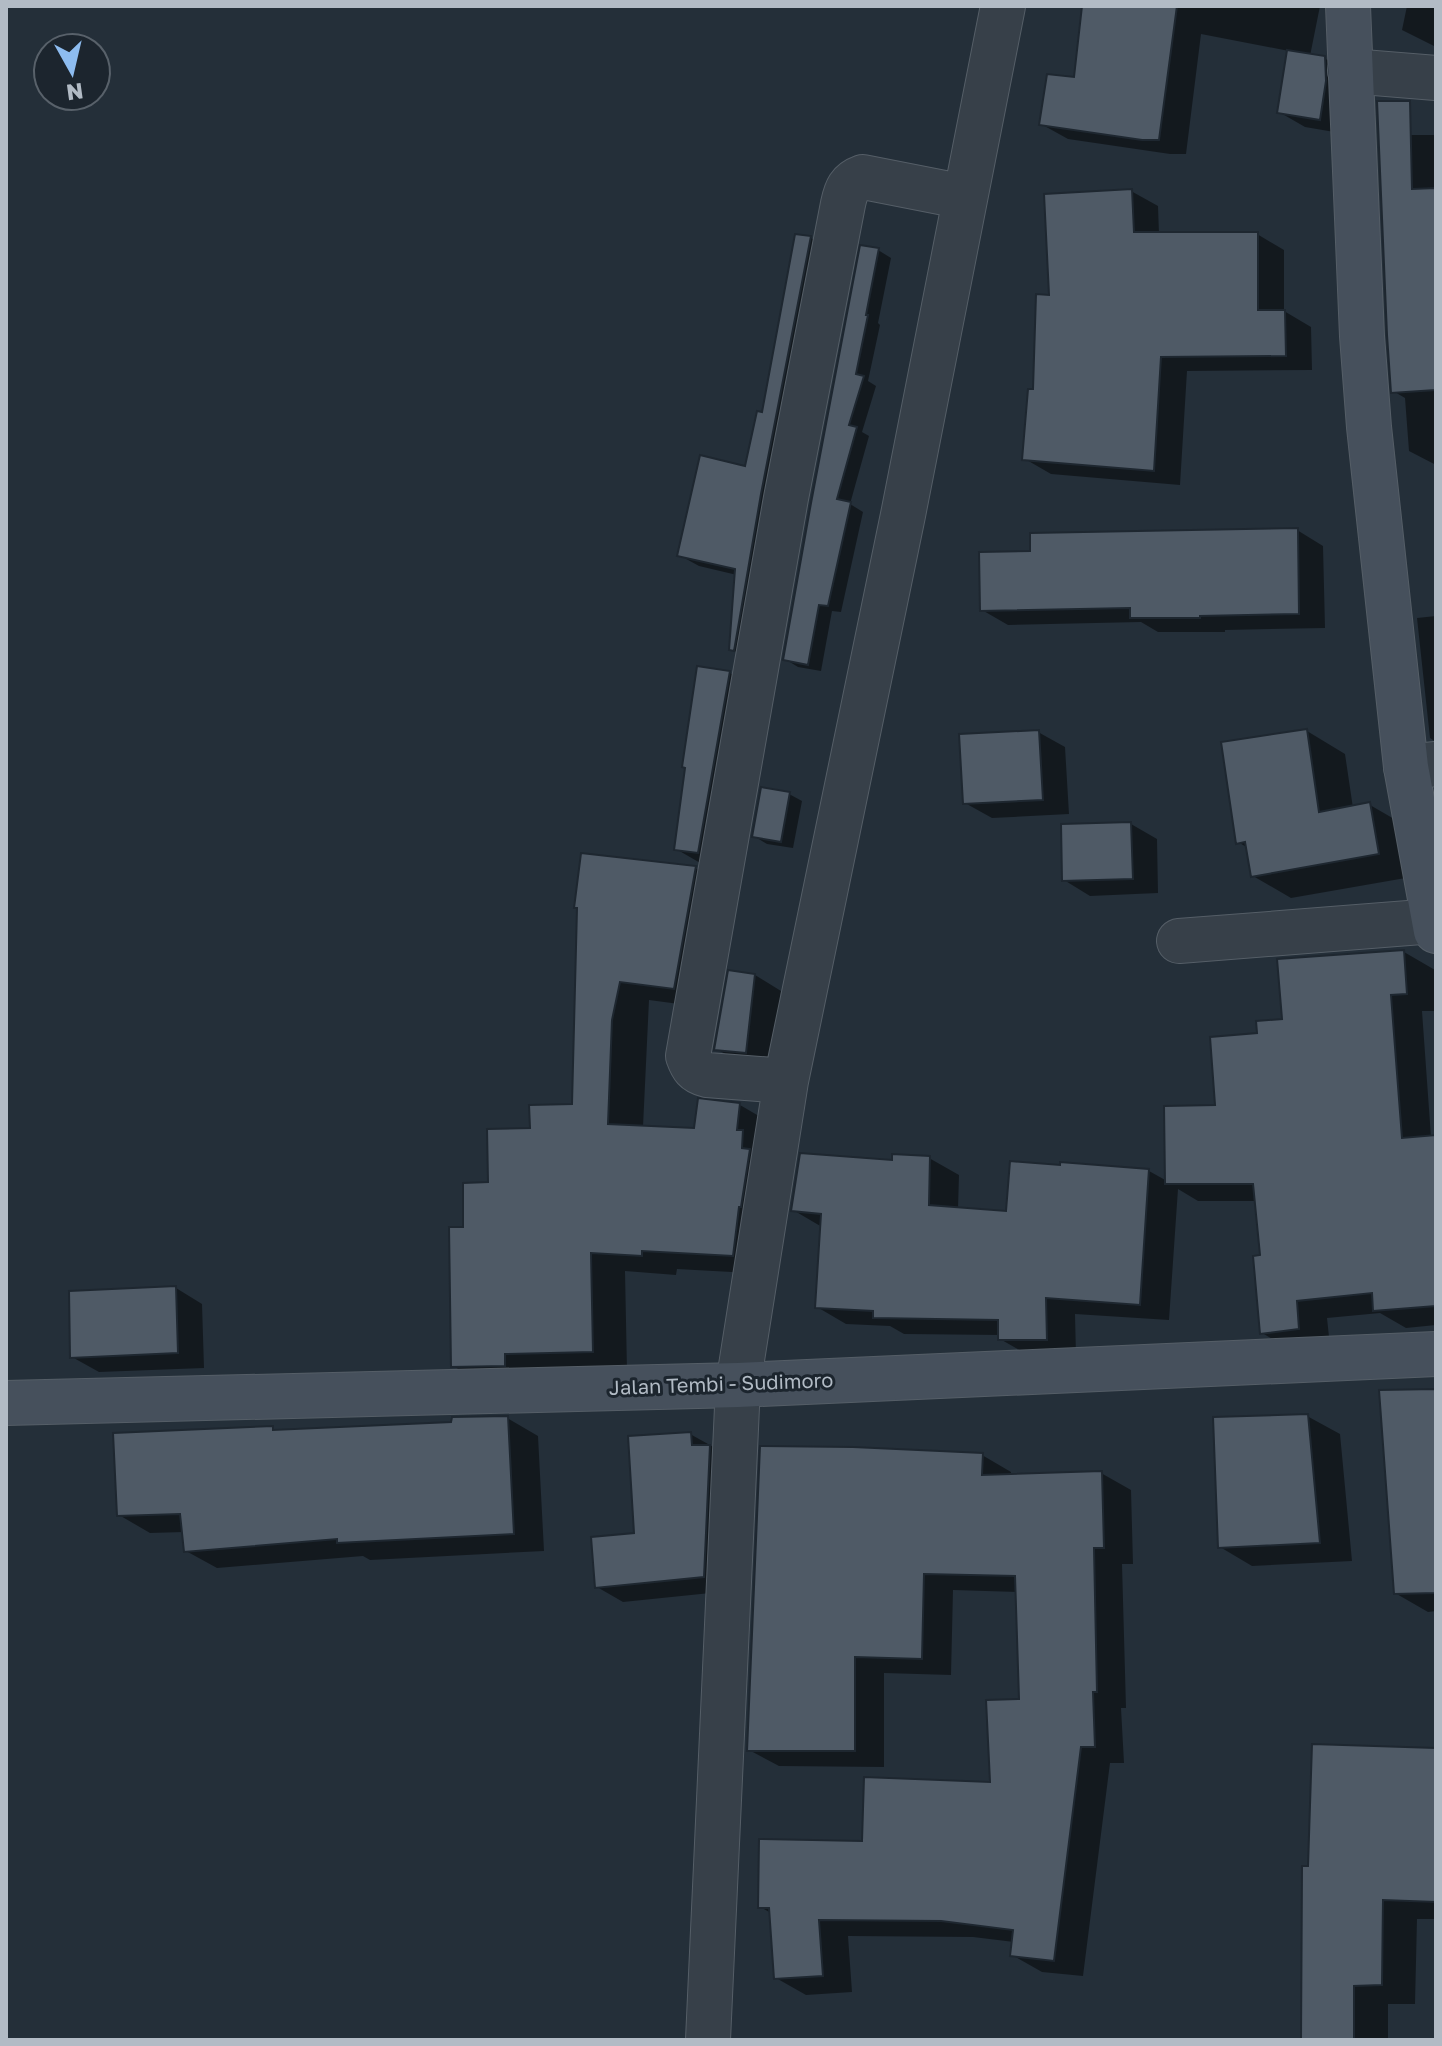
<svg xmlns="http://www.w3.org/2000/svg" width="1442" height="2046" viewBox="0 0 1442 2046" font-family="'Golos Text',sans-serif">
<style>
.shadow{fill:#0007}
.building{fill:#4f5a66;stroke:#1e2730;stroke-width:2}
.lines{fill:none;stroke-linecap:round;stroke-linejoin:round}
.street-casing{stroke:#555e67;stroke-width:46}
.secondary-casing{stroke:#555e67;stroke-width:46}
.street{stroke:#374049;stroke-width:44}
.secondary{stroke:#46505c;stroke-width:44}
.labels{text-anchor:middle;stroke-width:6;stroke-linejoin:round;paint-order:stroke}
.street-label{font-size:20px;fill:#b2bbc5;stroke:#1c252e}
</style>
<rect width="100%" height="100%" fill="#242f39"/>
<!-- shadow -->
<path class="shadow" d="M 1084,6 L 1320,6 L 1310,56 L 1324,58 L 1351,74 L 1346,134 L 1305,127 L 1279,112 L 1289,51 L 1201,34 L 1186,154 L 1170,154 L 1068,139 L 1041,124 L 1076,80 Z
M 1407,6 L 1436,6 L 1436,47 L 1402,30 Z
M 1380,135 L 1436,135 L 1436,465 L 1409,451 L 1405,398 L 1393,391 Z
M 1131,191 L 1158,206 L 1159,234 L 1257,234 L 1284,250 L 1284,311 L 1311,327 L 1312,370 L 1187,371 L 1180,485 L 1051,474 L 1025,459 L 1051,297 Z
M 797,236 L 811,238 L 830,250 L 751,660 L 731,649 L 737,575 L 699,566 L 679,555 L 746,468 L 763,414 Z
M 878,250 L 891,258 L 878,323 L 880,325 L 868,381 L 876,386 L 862,432 L 869,436 L 850,504 L 863,512 L 841,612 L 832,611 L 821,671 L 798,667 L 785,659 Z
M 1297,530 L 1323,546 L 1325,628 L 1225,630 L 1225,632 L 1158,632 L 1141,622 L 1008,625 L 982,610 L 1032,553 Z
M 1436,616 L 1436,742 L 1430,738 L 1417,618 Z
M 730,673 L 756,688 L 702,864 L 676,849 Z
M 1307,731 L 1345,754 L 1353,808 L 1370,805 L 1408,827 L 1417,876 L 1291,898 L 1253,876 L 1248,848 L 1238,842 Z
M 1038,732 L 1065,747 L 1069,814 L 992,818 L 965,803 Z
M 789,794 L 802,801 L 793,848 L 767,844 L 754,836 Z
M 1131,824 L 1157,839 L 1158,893 L 1090,896 L 1064,880 Z
M 695,868 L 730,888 L 709,1008 L 649,1000 L 643,1127 L 696,1130 L 740,1105 L 774,1125 L 767,1274 L 677,1269 L 676,1275 L 625,1271 L 627,1371 L 488,1386 L 453,1366 L 465,1229 L 490,1184 L 532,1130 L 574,1106 L 579,908 Z
M 1404,952 L 1435,970 L 1436,1011 L 1422,1011 L 1431,1137 L 1436,1137 L 1436,1325 L 1406,1328 L 1380,1313 L 1327,1318 L 1330,1346 L 1293,1351 L 1262,1333 L 1262,1257 L 1257,1201 L 1198,1201 L 1178,1189 L 1169,1320 L 1075,1314 L 1076,1356 L 1030,1356 L 1000,1339 L 1000,1335 L 904,1334 L 890,1326 L 846,1324 L 817,1307 L 822,1227 L 793,1210 L 894,1162 L 929,1158 L 959,1175 L 958,1209 L 1008,1213 L 1149,1171 L 1167,1181 L 1217,1107 L 1259,1034 Z
M 755,975 L 781,991 L 772,1067 L 743,1065 L 717,1049 Z
M 176,1288 L 202,1304 L 204,1368 L 99,1372 L 72,1357 Z
M 1436,1391 L 1436,1611 L 1428,1612 L 1395,1593 Z
M 1307,1416 L 1340,1434 L 1352,1561 L 1252,1566 L 1220,1547 Z
M 507,1418 L 538,1436 L 544,1551 L 370,1560 L 363,1556 L 217,1568 L 186,1551 L 184,1532 L 150,1533 L 119,1515 L 272,1428 L 279,1432 L 452,1423 Z
M 690,1434 L 717,1449 L 730,1591 L 623,1602 L 597,1587 L 636,1534 Z
M 982,1455 L 1011,1472 L 1011,1476 L 1101,1473 L 1131,1490 L 1133,1564 L 1122,1564 L 1126,1708 L 1121,1708 L 1124,1763 L 1110,1763 L 1083,1976 L 1042,1972 L 1012,1955 L 1014,1942 L 973,1937 L 848,1936 L 852,1992 L 806,1995 L 776,1978 L 771,1913 L 760,1907 L 864,1843 L 992,1784 L 1021,1701 L 1018,1592 L 953,1590 L 951,1675 L 884,1673 L 884,1767 L 779,1766 L 749,1750 Z
M 1436,1750 L 1436,1919 L 1417,1919 L 1415,2004 L 1388,2004 L 1388,2040 L 1303,2040 L 1310,1868 Z"/>
<!-- building -->
<path class="building" d="M 1082,6 L 1177,6 L 1159,140 L 1142,140 L 1039,125 L 1047,74 L 1074,77 Z
M 1287,50 L 1325,56 L 1326,81 L 1320,120 L 1277,113 Z
M 1377,101 L 1410,101 L 1412,189 L 1436,188 L 1436,390 L 1391,393 L 1387,335 Z
M 1132,189 L 1134,232 L 1258,232 L 1258,310 L 1285,310 L 1286,356 L 1161,357 L 1154,471 L 1022,460 L 1028,389 L 1033,389 L 1036,294 L 1049,295 L 1044,194 Z
M 795,234 L 811,236 L 761,494 L 734,651 L 729,650 L 735,569 L 677,556 L 700,455 L 745,466 L 757,411 L 762,412 Z
M 860,245 L 879,248 L 866,315 L 868,315 L 856,374 L 864,376 L 849,425 L 857,427 L 837,499 L 851,502 L 828,606 L 819,605 L 808,665 L 783,660 L 811,503 Z
M 1298,528 L 1299,614 L 1200,616 L 1200,618 L 1130,618 L 1130,608 L 980,611 L 979,552 L 1030,551 L 1030,533 Z
M 697,666 L 730,671 L 698,853 L 674,850 L 685,768 L 682,767 Z
M 1307,729 L 1319,812 L 1370,802 L 1379,854 L 1251,877 L 1245,842 L 1236,844 L 1221,742 Z
M 1039,730 L 1043,800 L 963,804 L 959,734 Z
M 761,787 L 790,792 L 781,842 L 752,837 Z
M 1131,822 L 1133,879 L 1062,881 L 1061,824 Z
M 581,853 L 696,866 L 674,989 L 620,982 L 612,1020 L 608,1124 L 694,1128 L 698,1098 L 740,1103 L 737,1130 L 743,1130 L 742,1148 L 750,1149 L 741,1207 L 739,1207 L 733,1256 L 642,1251 L 642,1256 L 591,1253 L 593,1352 L 505,1354 L 505,1366 L 451,1367 L 449,1227 L 463,1227 L 463,1183 L 488,1182 L 487,1129 L 530,1128 L 529,1105 L 572,1104 L 577,908 L 574,908 Z
M 1404,950 L 1407,994 L 1391,995 L 1402,1138 L 1436,1135 L 1436,1306 L 1373,1311 L 1372,1293 L 1297,1301 L 1299,1329 L 1260,1334 L 1253,1256 L 1260,1255 L 1253,1184 L 1165,1184 L 1164,1106 L 1215,1105 L 1210,1037 L 1257,1033 L 1256,1021 L 1282,1019 L 1277,959 Z
M 728,970 L 755,974 L 746,1053 L 714,1050 Z
M 800,1153 L 892,1160 L 892,1154 L 930,1156 L 929,1205 L 1006,1211 L 1010,1161 L 1060,1165 L 1060,1162 L 1149,1169 L 1140,1305 L 1046,1298 L 1047,1340 L 998,1340 L 998,1320 L 873,1318 L 873,1311 L 815,1308 L 821,1214 L 791,1211 Z
M 176,1286 L 178,1353 L 70,1358 L 69,1291 Z
M 1436,1389 L 1436,1593 L 1394,1594 L 1379,1390 Z
M 1308,1414 L 1320,1543 L 1218,1548 L 1213,1417 Z
M 508,1416 L 514,1534 L 337,1543 L 337,1539 L 184,1552 L 180,1514 L 117,1516 L 113,1433 L 273,1426 L 273,1430 L 451,1422 L 452,1417 Z
M 691,1432 L 692,1445 L 710,1445 L 704,1577 L 595,1588 L 591,1537 L 634,1533 L 628,1436 Z
M 760,1446 L 853,1447 L 983,1453 L 982,1475 L 1102,1471 L 1104,1548 L 1094,1548 L 1097,1692 L 1093,1692 L 1095,1747 L 1081,1747 L 1054,1961 L 1010,1956 L 1013,1930 L 941,1921 L 819,1920 L 823,1976 L 774,1979 L 769,1908 L 758,1908 L 759,1839 L 862,1841 L 864,1777 L 990,1782 L 986,1700 L 1019,1699 L 1015,1576 L 924,1574 L 922,1659 L 855,1657 L 855,1751 L 747,1751 Z
M 1312,1744 L 1436,1748 L 1436,1902 L 1383,1900 L 1382,1985 L 1354,1986 L 1354,2040 L 1301,2040 L 1302,1866 L 1308,1866 Z"/>
<g class="lines">
<!-- street casing -->
<g class="street-casing">
<path id="street" d="M 1350,71 L 1436,78
M 1406,767 L 1436,764
M 1179,941 L 1434,921
M 786,1081 L 707,1075 C 695,1072 692,1067 688,1056 L 786,498 L 843,204 C 846,190 849,182 863,177 L 965,197
M 708,2040 L 738,1385 L 786,1081 L 903,515 L 1003,6"/>
</g>
<!-- secondary casing -->
<g class="secondary-casing">
<path id="secondary" d="M 1348,6 L 1362,336 L 1369,427 L 1406,767 L 1436,931
M 6,1403 L 738,1385 L 1436,1354"/>
</g>
<!-- street -->
<use href="#street" class="street"/>
<!-- secondary -->
<use href="#secondary" class="secondary"/>
</g>
<g class="labels">
<!-- street labels -->
<g class="street-label">
<text transform="translate(721 1384) rotate(-2)" y="7">Jalan Tembi - Sudimoro</text>
</g>
</g>
<!-- border -->
<rect width="1442" height="2046" fill="none" stroke="#b2bbc5" stroke-width="16"/>
<!-- north arrow -->
<g transform="translate(72 72) rotate(172)"><circle r="38" fill="#1c252e" stroke="#58616a" stroke-width="2"/>
<path d="M0-6L14 30L0 20L-14 30Z" fill="#8dbcf0"/>
<text y="-12" font-size="22" font-weight="bold" text-anchor="middle" fill="#b2bbc5">N</text>
</g>
</svg>
